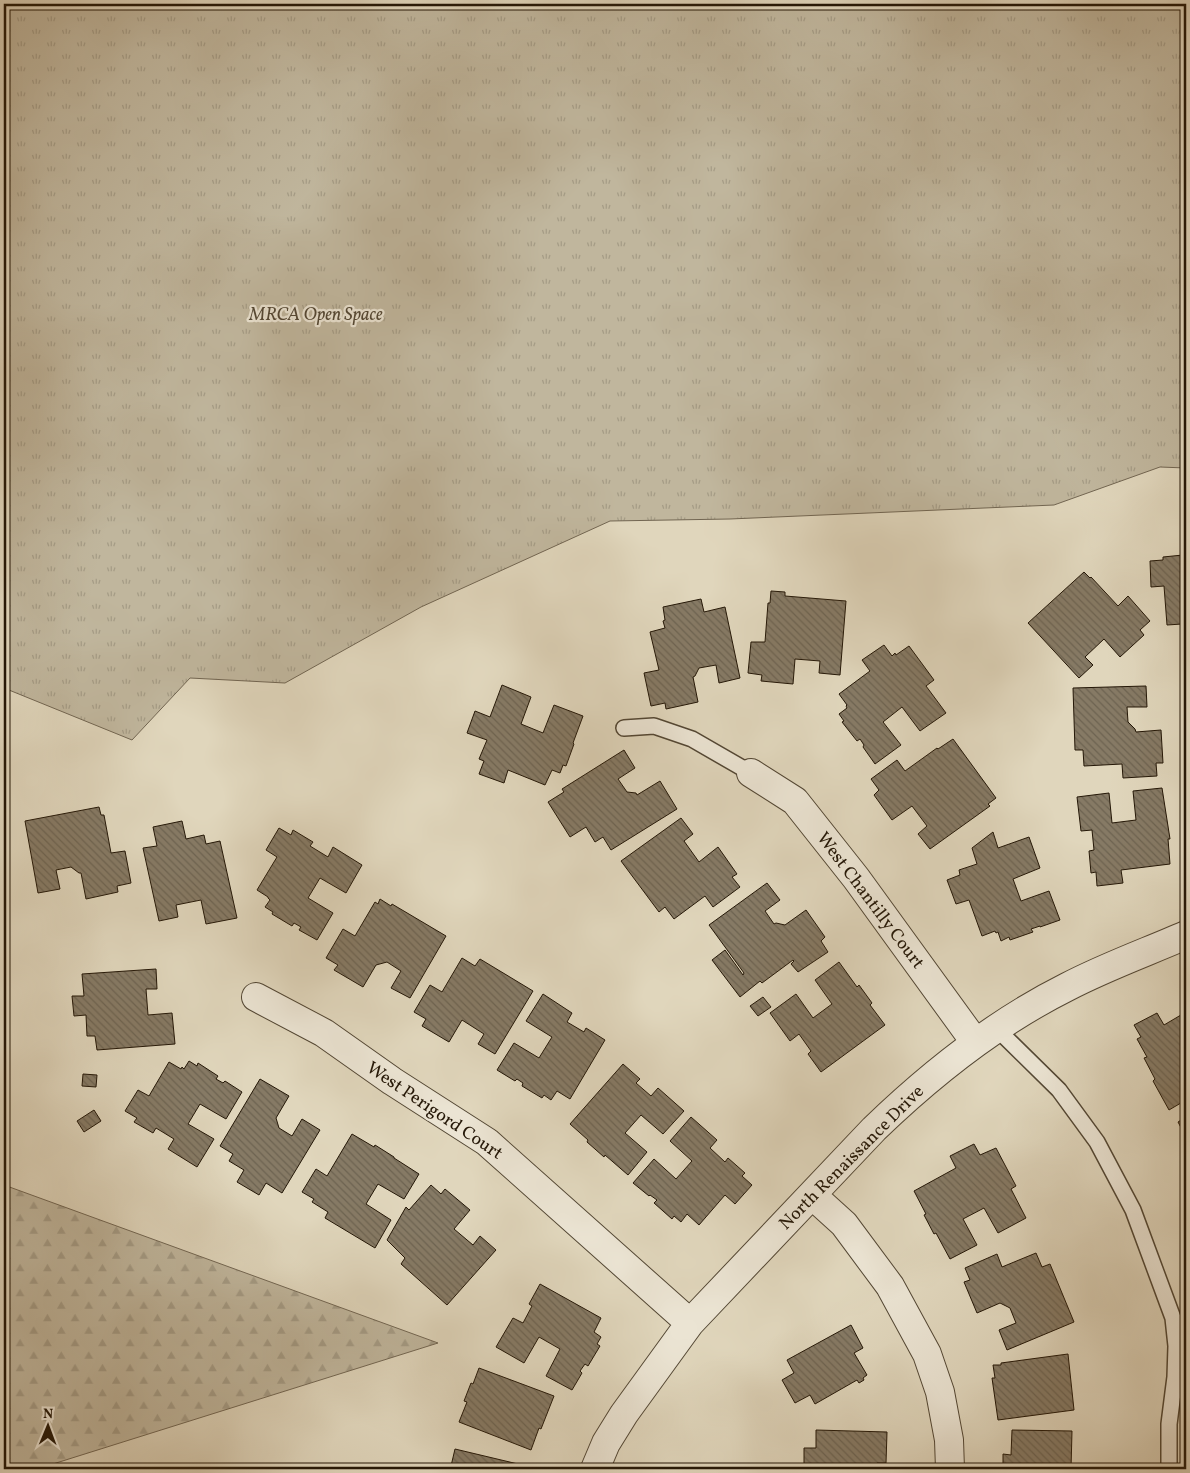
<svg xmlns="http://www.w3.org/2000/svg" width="1190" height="1473" viewBox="0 0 1190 1473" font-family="Vollkorn,serif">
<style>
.forest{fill:url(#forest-firs);stroke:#726652}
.park{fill:url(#park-tufts);stroke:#726652}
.building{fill:url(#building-back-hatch);stroke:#241707}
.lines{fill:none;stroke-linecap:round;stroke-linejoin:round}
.service-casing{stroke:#534734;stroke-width:18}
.minor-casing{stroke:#534734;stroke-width:30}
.service{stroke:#ebe4d3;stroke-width:15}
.minor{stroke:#ebe4d3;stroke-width:28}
.labels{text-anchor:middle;stroke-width:4.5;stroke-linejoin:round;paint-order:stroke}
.park-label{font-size:18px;font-style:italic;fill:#534734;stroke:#ebe4d3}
.street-label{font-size:18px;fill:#241707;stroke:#ebe4d3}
</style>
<defs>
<pattern id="forest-firs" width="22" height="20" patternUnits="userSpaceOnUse" patternTransform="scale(1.25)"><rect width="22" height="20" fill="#c0b69d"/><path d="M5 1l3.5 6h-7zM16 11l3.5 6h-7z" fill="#a59c86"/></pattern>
<pattern id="park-tufts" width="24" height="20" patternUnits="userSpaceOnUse" patternTransform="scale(1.25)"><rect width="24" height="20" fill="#c0b69d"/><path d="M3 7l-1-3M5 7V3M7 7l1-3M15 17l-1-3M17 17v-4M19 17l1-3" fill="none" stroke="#a59c86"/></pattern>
<pattern id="building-back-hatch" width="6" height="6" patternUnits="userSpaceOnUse" patternTransform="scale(1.25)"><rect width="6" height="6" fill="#867a65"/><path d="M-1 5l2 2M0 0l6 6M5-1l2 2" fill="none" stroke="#6d6351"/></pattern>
</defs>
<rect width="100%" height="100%" fill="#e0d6bc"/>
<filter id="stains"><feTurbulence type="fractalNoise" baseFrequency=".004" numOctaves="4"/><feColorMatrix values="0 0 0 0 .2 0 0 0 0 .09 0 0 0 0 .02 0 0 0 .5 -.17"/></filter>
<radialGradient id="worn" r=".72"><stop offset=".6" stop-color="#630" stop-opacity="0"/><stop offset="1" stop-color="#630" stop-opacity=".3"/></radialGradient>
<!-- forest -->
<path class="forest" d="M 4,1185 L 438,1343 L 37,1469 L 4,1469 Z"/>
<!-- park -->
<path class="park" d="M 4,4 L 1186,4 L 1186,468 L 1160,467 L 1054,505 L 730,519 L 610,521 L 421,607 L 285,683 L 190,678 L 132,740 L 4,688 Z"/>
<!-- building -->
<path class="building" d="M 1186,551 L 1186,634 L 1183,635 L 1182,624 L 1167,625 L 1164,586 L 1151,587 L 1150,561 L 1163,560 L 1163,557 L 1183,555 L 1183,552 Z
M 1084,572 L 1090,578 L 1091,577 L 1118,606 L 1128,596 L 1150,621 L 1140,630 L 1144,635 L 1120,657 L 1104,639 L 1085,657 L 1093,665 L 1079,678 L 1028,623 Z
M 771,591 L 785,592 L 785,596 L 846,601 L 840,675 L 819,673 L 820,661 L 795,659 L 793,684 L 761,681 L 762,675 L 748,673 L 751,642 L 765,642 L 768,603 L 770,603 Z
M 701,599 L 704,612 L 725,607 L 740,678 L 719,683 L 716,665 L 699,668 L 695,676 L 693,677 L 698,702 L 666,709 L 665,703 L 651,706 L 644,673 L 659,670 L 650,632 L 665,628 L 663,621 L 665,620 L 663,607 Z
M 884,645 L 892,656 L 895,653 L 896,655 L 909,646 L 934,680 L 926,686 L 946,713 L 920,731 L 902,707 L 883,722 L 901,745 L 875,764 L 863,747 L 864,745 L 860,739 L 857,741 L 842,722 L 844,721 L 839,714 L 847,708 L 846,706 L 847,705 L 839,694 L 870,671 L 862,660 Z
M 502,685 L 531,697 L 521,724 L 543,733 L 554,705 L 583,716 L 573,743 L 574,744 L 566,766 L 563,765 L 560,773 L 552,770 L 545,785 L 508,770 L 504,783 L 479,774 L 484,761 L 479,759 L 487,740 L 467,733 L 475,711 L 490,717 Z
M 1146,686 L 1147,707 L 1127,707 L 1128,722 L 1135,729 L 1136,732 L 1161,730 L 1163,763 L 1156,763 L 1157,776 L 1123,778 L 1122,764 L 1084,766 L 1083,750 L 1075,750 L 1073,688 Z
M 953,739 L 996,798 L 988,804 L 990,806 L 930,849 L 918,834 L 927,826 L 912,806 L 892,820 L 874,795 L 879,790 L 871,779 L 897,760 L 905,771 L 937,748 L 938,749 Z
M 624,750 L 635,768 L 618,779 L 627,792 L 636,793 L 637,795 L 660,781 L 677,809 L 611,850 L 603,837 L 595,842 L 586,827 L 570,837 L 548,802 L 564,792 L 562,789 Z
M 1162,788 L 1170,839 L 1168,839 L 1170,864 L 1121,870 L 1123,883 L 1097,886 L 1096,872 L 1091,873 L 1089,851 L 1094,850 L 1092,830 L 1081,831 L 1077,797 L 1109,793 L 1112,823 L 1136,820 L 1133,791 Z
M 99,807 L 101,815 L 104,815 L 111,853 L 125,851 L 131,883 L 117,886 L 118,892 L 86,899 L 81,873 L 79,873 L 71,867 L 56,870 L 60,889 L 38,893 L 25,821 Z
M 681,818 L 693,834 L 684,841 L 699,862 L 718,847 L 737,874 L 732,877 L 740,887 L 713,907 L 705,896 L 674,919 L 665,907 L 659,912 L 621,861 Z
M 182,821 L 186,839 L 204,835 L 206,844 L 220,841 L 237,918 L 206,924 L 201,900 L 176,905 L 178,917 L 159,921 L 143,848 L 157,846 L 153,827 Z
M 279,828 L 291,835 L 293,830 L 313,842 L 310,846 L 328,857 L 333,847 L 362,865 L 346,893 L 320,878 L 308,898 L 333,913 L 317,940 L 299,930 L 301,927 L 294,923 L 292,926 L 272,914 L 273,912 L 265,907 L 270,900 L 268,898 L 268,897 L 257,890 L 277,857 L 266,850 Z
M 993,832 L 998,848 L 1029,837 L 1040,868 L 1013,879 L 1021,901 L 1049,891 L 1060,920 L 1040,927 L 1040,926 L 1031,929 L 1033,932 L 1010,940 L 1009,937 L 1001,941 L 998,932 L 996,933 L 995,931 L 982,936 L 969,900 L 956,904 L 947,880 L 960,875 L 959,870 L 977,864 L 972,848 Z
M 767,883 L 780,900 L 765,911 L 774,924 L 776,923 L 785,925 L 806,910 L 825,937 L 821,941 L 828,952 L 798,972 L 791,964 L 794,961 L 793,960 L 762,983 L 760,981 L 740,997 L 712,960 L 725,950 L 743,975 L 744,973 L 709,925 Z
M 380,899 L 391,906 L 392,904 L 446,936 L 410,998 L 391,988 L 401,971 L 387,962 L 376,965 L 363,987 L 334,970 L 338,965 L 326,958 L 343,929 L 355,936 L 375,902 L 378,904 Z
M 462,958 L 475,966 L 480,959 L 533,991 L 495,1054 L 478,1044 L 484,1034 L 462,1020 L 449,1042 L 422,1026 L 426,1019 L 414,1012 L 430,985 L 442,992 Z
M 839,962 L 857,987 L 859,985 L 872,1003 L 870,1005 L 885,1025 L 821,1072 L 808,1054 L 811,1051 L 799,1034 L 790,1041 L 770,1013 L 796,994 L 813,1018 L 832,1004 L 815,980 Z
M 156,969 L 157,989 L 146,989 L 148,1015 L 172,1013 L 175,1044 L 97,1050 L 95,1036 L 87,1036 L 86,1015 L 74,1016 L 72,996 L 84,996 L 82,974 Z
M 543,994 L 572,1013 L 567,1022 L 584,1032 L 586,1028 L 605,1040 L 570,1099 L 557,1091 L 551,1100 L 544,1095 L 542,1098 L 522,1086 L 523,1083 L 517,1079 L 515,1081 L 497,1070 L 514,1043 L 539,1058 L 552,1037 L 526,1021 Z
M 763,997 L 771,1007 L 758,1016 L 750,1006 Z
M 1186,1012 L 1186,1065 L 1182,1067 L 1186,1074 L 1186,1100 L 1169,1110 L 1153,1081 L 1155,1079 L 1144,1058 L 1147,1057 L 1137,1039 L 1141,1037 L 1134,1025 L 1157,1013 L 1164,1025 Z
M 189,1061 L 197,1066 L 198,1063 L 218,1076 L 216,1079 L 223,1083 L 225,1081 L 242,1092 L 226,1119 L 200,1104 L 188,1124 L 214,1139 L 197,1167 L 168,1149 L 174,1139 L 156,1128 L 153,1133 L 134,1122 L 137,1118 L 125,1111 L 138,1090 L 149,1096 L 169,1062 L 181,1069 L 182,1067 L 184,1069 Z
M 623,1064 L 640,1079 L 636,1083 L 651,1096 L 658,1088 L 684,1111 L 663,1134 L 641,1115 L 625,1133 L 647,1152 L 628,1175 L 605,1155 L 604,1157 L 587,1142 L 588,1140 L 570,1124 Z
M 83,1074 L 97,1075 L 96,1087 L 82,1086 Z
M 260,1079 L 289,1096 L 276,1118 L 279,1128 L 292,1136 L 302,1119 L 320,1130 L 282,1193 L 266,1183 L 259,1195 L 237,1182 L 244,1170 L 229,1161 L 233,1154 L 220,1146 Z
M 94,1110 L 101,1121 L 84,1132 L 77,1121 Z
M 691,1117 L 717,1140 L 710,1148 L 725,1162 L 728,1158 L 745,1173 L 742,1176 L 752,1185 L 735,1204 L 725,1195 L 699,1225 L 687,1214 L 681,1222 L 674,1216 L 672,1219 L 654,1203 L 657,1200 L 650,1195 L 649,1196 L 633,1183 L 654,1159 L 676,1179 L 692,1161 L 670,1141 Z
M 1186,1117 L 1186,1137 L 1178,1122 Z
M 352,1134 L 374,1147 L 375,1145 L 394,1157 L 394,1158 L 419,1174 L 404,1199 L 378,1184 L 366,1204 L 391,1220 L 375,1248 L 325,1218 L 328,1212 L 312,1202 L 314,1199 L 302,1192 L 316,1169 L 327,1176 Z
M 974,1144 L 980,1155 L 996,1148 L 1016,1186 L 1011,1189 L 1026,1218 L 998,1233 L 984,1208 L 963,1219 L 977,1245 L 950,1259 L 936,1233 L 934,1234 L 924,1215 L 926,1214 L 914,1191 L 956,1168 L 950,1156 Z
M 431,1185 L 441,1194 L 445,1189 L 470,1210 L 454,1229 L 473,1245 L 480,1236 L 496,1250 L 447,1305 L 401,1264 L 405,1258 L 387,1240 L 406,1207 L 409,1210 Z
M 1036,1253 L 1042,1267 L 1050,1264 L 1074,1322 L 1007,1350 L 999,1330 L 1016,1323 L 1010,1308 L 1000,1303 L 977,1313 L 964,1282 L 970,1280 L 965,1268 L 997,1254 L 1002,1267 Z
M 540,1284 L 601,1318 L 594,1332 L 601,1337 L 597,1344 L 600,1346 L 588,1366 L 585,1364 L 580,1371 L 582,1373 L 572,1390 L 546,1376 L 560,1349 L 539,1337 L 524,1363 L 496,1347 L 513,1318 L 523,1323 L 532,1306 L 529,1304 Z
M 851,1325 L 863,1348 L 854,1353 L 867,1375 L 863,1378 L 864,1380 L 859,1383 L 857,1380 L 815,1404 L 810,1395 L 795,1403 L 782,1380 L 794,1373 L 787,1360 Z
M 1068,1354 L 1074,1410 L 998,1420 L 992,1378 L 995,1378 L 993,1365 L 1001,1365 L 1001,1363 Z
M 479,1368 L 554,1396 L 541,1429 L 539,1428 L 531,1450 L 459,1422 L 467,1402 L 464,1401 L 471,1383 L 473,1384 Z
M 816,1430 L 887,1432 L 886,1463 L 877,1463 L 877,1469 L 804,1469 L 804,1448 L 816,1448 Z
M 1012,1430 L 1072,1431 L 1071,1469 L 1074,1469 L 1003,1469 L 1003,1454 L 1011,1455 Z
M 455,1449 L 518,1464 L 531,1466 L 530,1469 L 448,1469 L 449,1465 L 451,1466 Z"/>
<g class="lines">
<!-- service casing -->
<g class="service-casing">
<path id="service" d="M 624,728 L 654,726 L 692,739 L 751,773
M 996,1028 L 1059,1090 L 1097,1142 L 1133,1210 L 1173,1318 L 1176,1346 L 1175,1377 L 1169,1424 L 1169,1469"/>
</g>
<!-- minor casing -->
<g class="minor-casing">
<path id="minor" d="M 751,773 L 795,801 L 856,878 L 975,1042
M 256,997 L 324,1033 L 392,1081 L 487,1142 L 690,1323
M 812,1195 L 844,1224 L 890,1286 L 927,1354 L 940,1392 L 949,1440 L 950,1469
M 595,1469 L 606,1443 L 624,1414 L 690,1323 L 874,1129 C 932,1073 995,1023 1067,987 C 1105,967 1147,952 1186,935"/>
</g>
<!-- service -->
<use href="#service" class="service"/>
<!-- minor -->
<use href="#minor" class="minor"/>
</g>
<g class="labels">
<!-- park labels -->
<g class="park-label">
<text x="316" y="320">MRCA Open Space</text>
</g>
<!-- street labels -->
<g class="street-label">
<text transform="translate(871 900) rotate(53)" y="6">West Chantilly Court</text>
<text transform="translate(435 1110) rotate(34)" y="6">West Perigord Court</text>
<text transform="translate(851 1157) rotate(-45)" y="6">North Renaissance Drive</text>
</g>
</g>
<!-- margin -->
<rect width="1190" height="1473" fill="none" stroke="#e0d6bc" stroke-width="20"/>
<rect x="5" y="5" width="1180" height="1463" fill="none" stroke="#241707" stroke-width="2.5"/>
<rect x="10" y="10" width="1170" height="1453" fill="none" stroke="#241707"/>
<!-- north arrow -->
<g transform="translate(48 1426) rotate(1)" stroke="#ebe4d3" stroke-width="4" paint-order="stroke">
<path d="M0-4L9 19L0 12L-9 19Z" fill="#241707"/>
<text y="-8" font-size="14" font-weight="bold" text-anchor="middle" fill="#241707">N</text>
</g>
<rect width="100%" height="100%" filter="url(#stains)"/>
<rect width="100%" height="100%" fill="url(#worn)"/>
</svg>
